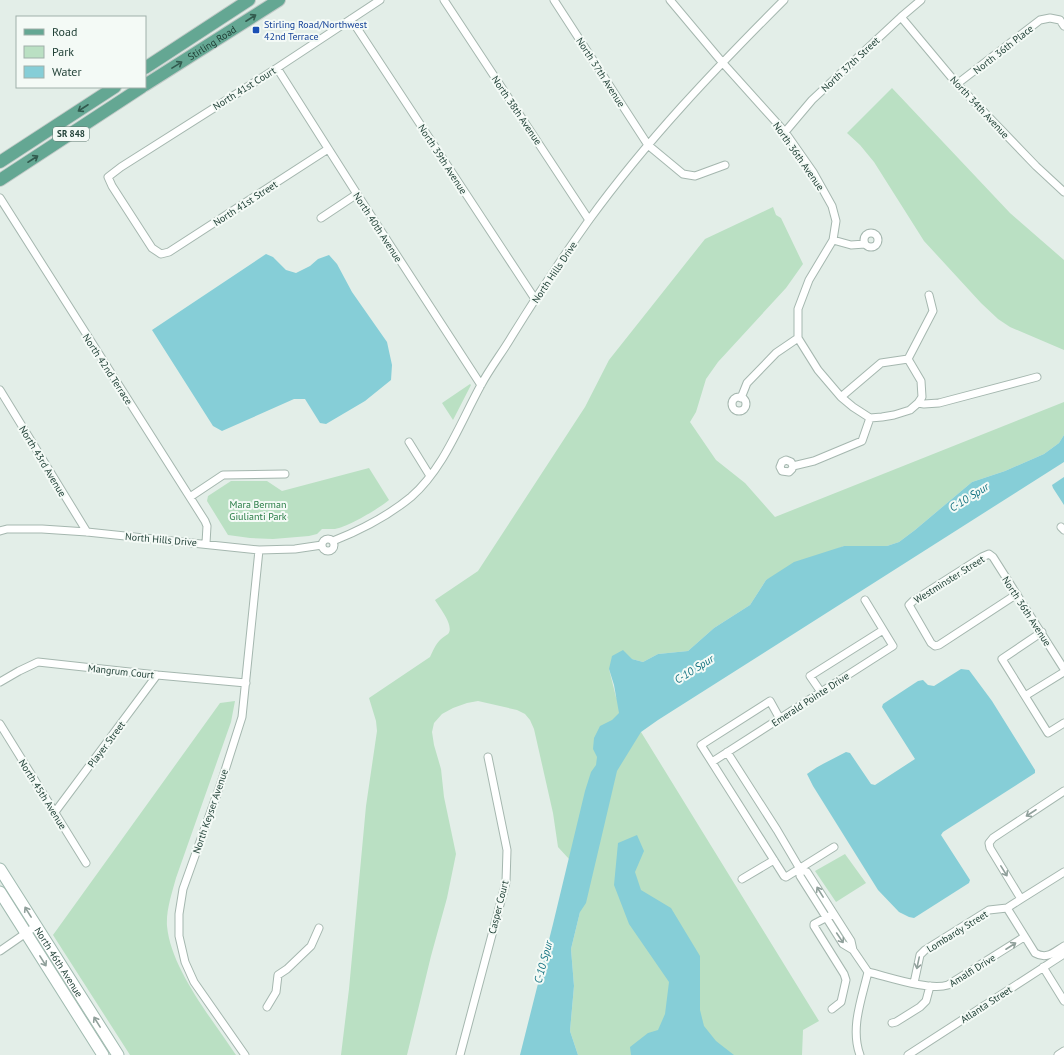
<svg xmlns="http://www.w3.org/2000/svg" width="1064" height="1055" viewBox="0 0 1064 1055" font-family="'PT Sans',sans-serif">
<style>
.green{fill:#bae0c3}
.water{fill:#86ced7}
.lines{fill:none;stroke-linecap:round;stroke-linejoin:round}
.street-casing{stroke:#a5b7af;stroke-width:9}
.secondary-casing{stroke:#a0bab0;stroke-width:13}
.primary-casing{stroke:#c1cac7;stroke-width:14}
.street{stroke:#fff;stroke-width:7}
.secondary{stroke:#fff;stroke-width:11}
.primary{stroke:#64a793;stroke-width:12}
.oneway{stroke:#325a4e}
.oneway2{stroke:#90a09b}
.transit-dot{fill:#1a4fb4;stroke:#f4faf6;stroke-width:1.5}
.labels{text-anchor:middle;stroke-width:4;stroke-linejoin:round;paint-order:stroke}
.shield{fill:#f4faf6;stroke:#607870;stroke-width:1}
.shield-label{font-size:9px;font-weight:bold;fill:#214137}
.transit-label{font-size:10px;fill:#164399;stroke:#f4faf6;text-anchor:start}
.street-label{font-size:10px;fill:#214137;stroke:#f4faf6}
.park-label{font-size:10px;fill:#277b44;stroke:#f4faf6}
.water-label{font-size:11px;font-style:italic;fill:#167482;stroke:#f4faf6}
</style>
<rect width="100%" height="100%" fill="#e3eee8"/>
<!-- green -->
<path class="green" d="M 892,88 L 1010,213 L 1064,260 L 1064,350 L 1010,327 L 998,319 L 981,303 L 924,241 L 874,162 L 860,145 L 847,133 Z
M 773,207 L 776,215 L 781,218 L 803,264 L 786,288 L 718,362 L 706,379 L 696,412 L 690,422 L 716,460 L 745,483 L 775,517 L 1064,402 L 1064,435 L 1059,443 L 1044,454 L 1005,471 L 972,482 L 915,530 L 899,542 L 887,546 L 844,546 L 766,580 L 750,605 L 714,628 L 688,651 L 658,654 L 643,662 L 632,659 L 609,669 L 616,697 L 641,732 L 819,1021 L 803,1030 L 802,1055 L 578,1055 L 570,1031 L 574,986 L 571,949 L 580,912 L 569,859 L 558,847 L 553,813 L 534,729 L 530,720 L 525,714 L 517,710 L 500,706 L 478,701 L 467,703 L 453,708 L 442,714 L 434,723 L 432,732 L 434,745 L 441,769 L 444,797 L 456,854 L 447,898 L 431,956 L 407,1055 L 341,1055 L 349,989 L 366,806 L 377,731 L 376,721 L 369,698 L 430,657 C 433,651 435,645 440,640 C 442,638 445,636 448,634 C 455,626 439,607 435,600 L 478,571 L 585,407 L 609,360 L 705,239 Z
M 470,384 L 471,385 L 453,420 L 442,403 Z
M 369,468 L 389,500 C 378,509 348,527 335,529 C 330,529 326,529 322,529 L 317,534 L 309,536 L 273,539 L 250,538 L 228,535 L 207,501 L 208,496 L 231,481 L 267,481 L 282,491 Z
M 235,701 L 231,722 L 176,878 C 172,893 166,910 167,926 C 171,969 212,1019 236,1055 L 130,1055 L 53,935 L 220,703 Z
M 845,854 L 866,883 L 836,902 L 815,871 Z"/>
<!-- water -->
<path class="water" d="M 266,254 L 273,257 L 286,270 L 296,273 L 310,266 L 318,259 L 329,255 L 337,264 L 352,292 L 387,342 L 392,365 L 391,380 L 365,401 L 326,424 L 320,423 L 305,399 L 294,399 L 222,431 L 213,426 L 152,330 Z
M 1064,435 L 1064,462 L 658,720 L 641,732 L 617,771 L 586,903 L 580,912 L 571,949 L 574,986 L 570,1031 L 578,1055 L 520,1055 L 553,924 L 585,791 L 591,772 L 596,765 L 597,757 L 593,749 L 594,738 L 600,726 L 612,720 L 619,713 L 614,685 L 609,669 L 612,656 L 623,650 L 632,659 L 643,662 L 658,654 L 688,651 L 714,628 L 750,605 L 766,580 L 794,562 L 844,546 L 887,546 L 899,542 L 915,530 L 972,482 L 1005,471 L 1044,454 L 1059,443 Z
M 1064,477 L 1064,505 L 1053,488 L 1052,485 Z
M 961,669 L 969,670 L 992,701 L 1035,770 L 1035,773 L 943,832 L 941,835 L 970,880 L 969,883 L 914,918 L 909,917 L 899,912 L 878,890 L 813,786 L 807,774 C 819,765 833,759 846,752 L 850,753 L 871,784 L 875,785 L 915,759 L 882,707 L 883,704 L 918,681 L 923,680 L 928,685 L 934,686 Z
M 637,835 L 644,851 L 635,872 L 641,890 L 671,908 L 700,956 L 700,1010 L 704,1026 L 716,1041 L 734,1055 L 631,1055 L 630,1047 L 648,1033 L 658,1030 L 665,1014 L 669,982 L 629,924 L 614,885 L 618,843 Z"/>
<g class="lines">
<!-- street casing -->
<g class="street-casing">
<path id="street" d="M 444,0 L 589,220
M 554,0 L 648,145 L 683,174 L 695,176 L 725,165
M 670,0 L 722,62 L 785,132 L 813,172 L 832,206 L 836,221 L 833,240 L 809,280 L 798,309 L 798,338 L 818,370 L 841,397 L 853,407 L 870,418 L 882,417 L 894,415 L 910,410 L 918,403 L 922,397 L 921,381 L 908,359
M 901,17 L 957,84 L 1036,166 L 1064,192
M 351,19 L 535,299
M 277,68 L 357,194 L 481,385
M 957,84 L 1040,20 L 1050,18 L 1060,20 L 1064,26
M 785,132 L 812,100 L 901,17 L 921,0
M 328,149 L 169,252 L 161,254 L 152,248 L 112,186 L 108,177 L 121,167 L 277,68 L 380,0
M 0,198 L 205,521 L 207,526 L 206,543
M 321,218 L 357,194
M864 240a7 7 0 1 1 14 0a7 7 0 1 1-14 0Z
M 833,240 L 851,245 L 865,244
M 908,359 L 933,311 L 929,295
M 0,390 L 87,532
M 841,397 L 881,363 L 908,359
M732 404a7 7 0 1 1 14 0a7 7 0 1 1-14 0Z
M 741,398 L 747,383 L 776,353 L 798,338
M 918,403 L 924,404 L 939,403 L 1037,377
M 409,442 L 430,476
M 793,466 L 791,462 L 786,460 L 782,462 L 780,467 L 782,471 L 789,472 L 792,469 L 793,466 L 814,461 L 862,441 L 870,418
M 190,497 L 223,475 L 285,474
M 1061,527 L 1064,530
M 0,531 L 7,529 L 42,529 L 87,532 L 259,550 L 295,549 L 322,545
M322 545a6 6 0 1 1 12 0a6 6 0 1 1-12 0Z
M 333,541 C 361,530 388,516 411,497 C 444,468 460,423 481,385 C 490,368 502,353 512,336 C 536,297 562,258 589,220 C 647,140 715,69 784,0
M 1017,594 L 939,645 L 935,646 L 931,643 L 909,605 L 913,601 L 982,557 L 989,554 L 993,557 L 1064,669
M 1042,632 L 1002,659 L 1048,733 L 1064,723
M 0,682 L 19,671 L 38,662 L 157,675 L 246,683
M 821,692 L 810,676 L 883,630
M 1025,696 L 1064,672
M 780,719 L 770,701 L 701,745 L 784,876 L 786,877 L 834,847
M 0,724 L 86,863
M 727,752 L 777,830 L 800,869 L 800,876 L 843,944 L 853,950 L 868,972
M 712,762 L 893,646 L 865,600
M 55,812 L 157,675
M 800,869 L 807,872 L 851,941 L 853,950
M 742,879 L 774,860
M 1021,899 L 990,848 L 989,843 L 993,838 L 1064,791
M 1007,908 L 1035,953 C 1047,960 1054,952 1064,946
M 0,951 L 36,926
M 1043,967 L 1064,1001
M 868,972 C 889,977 929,991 948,985 L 1024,937
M 914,983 L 920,955 L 925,950 L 989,910 L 1007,908 L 1021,899 L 1064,872
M 267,1007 L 276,992 L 278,975 L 287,969 L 311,946 L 319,928
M 832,1009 L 841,1002 L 846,980 L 844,974 L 814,926 L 814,924 L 833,914
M 892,1023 L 896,1022 L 920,1007 L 926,1001 L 930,986
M 245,1055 L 194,982 L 185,962 L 179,936 L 179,914 L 183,889 L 221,783 L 242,717 L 259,550
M 460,1055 L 506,882 L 507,850 L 488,757
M 860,1055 C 850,1028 862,998 868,972
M 908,1055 L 1064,954
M 1058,1055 L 1064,1051"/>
</g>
<!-- secondary casing -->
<g class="secondary-casing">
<g id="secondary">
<path id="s1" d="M 0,869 L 118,1055"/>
<path d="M 0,892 L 103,1055"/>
</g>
</g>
<!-- primary casing -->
<g class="primary-casing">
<g id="primary">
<path d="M 145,68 L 249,0"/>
<path id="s2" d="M 145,85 L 279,0"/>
<path d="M 0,162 L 115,87"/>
<path d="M 0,180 L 142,87"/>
</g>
</g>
<!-- street -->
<use href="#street" class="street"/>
<!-- secondary -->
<use href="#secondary" class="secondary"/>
<!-- primary -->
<use href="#primary" class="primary"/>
</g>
<!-- one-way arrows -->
<defs><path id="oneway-shaft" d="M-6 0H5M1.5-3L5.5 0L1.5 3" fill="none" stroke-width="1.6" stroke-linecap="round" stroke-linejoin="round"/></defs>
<g class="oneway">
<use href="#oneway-shaft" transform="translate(251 18) rotate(-33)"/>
<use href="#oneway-shaft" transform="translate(177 65) rotate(-32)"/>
<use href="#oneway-shaft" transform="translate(83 108) rotate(147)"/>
<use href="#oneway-shaft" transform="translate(33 159) rotate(-33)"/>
</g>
<g class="oneway2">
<use href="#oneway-shaft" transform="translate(1031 813) rotate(147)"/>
<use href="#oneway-shaft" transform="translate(1004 871) rotate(58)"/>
<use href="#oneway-shaft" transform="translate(820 892) rotate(-122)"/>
<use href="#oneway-shaft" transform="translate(28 912) rotate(-122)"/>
<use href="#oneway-shaft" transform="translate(840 938) rotate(56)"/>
<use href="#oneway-shaft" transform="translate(1011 946) rotate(-33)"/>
<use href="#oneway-shaft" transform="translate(43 961) rotate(58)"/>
<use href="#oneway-shaft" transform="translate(918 963) rotate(102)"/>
<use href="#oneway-shaft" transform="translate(97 1022) rotate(-122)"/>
</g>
<!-- markers -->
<rect class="transit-dot" x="252" y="26" width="8" height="8" rx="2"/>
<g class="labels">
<!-- shield labels -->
<rect class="shield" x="53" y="127" width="36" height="14" rx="3"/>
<g class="shield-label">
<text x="71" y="137">SR 848</text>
</g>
<!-- transit labels -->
<g class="transit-label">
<text x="264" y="28">Stirling Road/Northwest<tspan x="264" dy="12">42nd Terrace</tspan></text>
</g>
<!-- street labels -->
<g class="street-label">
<text dy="4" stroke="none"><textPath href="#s2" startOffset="79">Stirling Road</textPath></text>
<text transform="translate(1003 49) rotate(-38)" y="4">North 36th Place</text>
<text transform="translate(850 64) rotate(-43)" y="4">North 37th Street</text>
<text transform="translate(601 72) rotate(57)" y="4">North 37th Avenue</text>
<text transform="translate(244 88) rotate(-32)" y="4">North 41st Court</text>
<text transform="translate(980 107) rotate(47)" y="4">North 34th Avenue</text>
<text transform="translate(517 110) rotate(56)" y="4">North 38th Avenue</text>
<text transform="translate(799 156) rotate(55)" y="4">North 36th Avenue</text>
<text transform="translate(443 159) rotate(57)" y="4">North 39th Avenue</text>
<text transform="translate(245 203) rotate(-33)" y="4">North 41st Street</text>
<text transform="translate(378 227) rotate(57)" y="4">North 40th Avenue</text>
<text transform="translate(554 272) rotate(-56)" y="4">North Hills Drive</text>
<text transform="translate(108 369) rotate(57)" y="4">North 42nd Terrace</text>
<text transform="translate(43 461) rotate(59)" y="4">North 43rd Avenue</text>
<text transform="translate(161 539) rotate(5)" y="4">North Hills Drive</text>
<text transform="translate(949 579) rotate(-32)" y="4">Westminster Street</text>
<text transform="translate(1027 611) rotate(57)" y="4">North 36th Avenue</text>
<text transform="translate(121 671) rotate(6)" y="4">Mangrum Court</text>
<text transform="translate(810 699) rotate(-33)" y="4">Emerald Pointe Drive</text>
<text transform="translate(106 744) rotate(-53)" y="4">Player Street</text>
<text transform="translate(43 794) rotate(58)" y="4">North 45th Avenue</text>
<text transform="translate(210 811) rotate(-71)" y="4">North Keyser Avenue</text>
<text transform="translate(498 907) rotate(-76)" y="4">Casper Court</text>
<text transform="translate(957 931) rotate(-32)" y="4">Lombardy Street</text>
<text dy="4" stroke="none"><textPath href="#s1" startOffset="110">North 46th Avenue</textPath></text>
<text transform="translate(972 970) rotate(-32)" y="4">Amalfi Drive</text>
<text transform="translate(986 1004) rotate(-33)" y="4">Atlanta Street</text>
</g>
<!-- park labels -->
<g class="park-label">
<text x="258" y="508">Mara Berman<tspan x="258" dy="12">Giulianti Park</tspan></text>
</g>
<!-- water labels -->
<g class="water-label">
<text transform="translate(969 497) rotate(-32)" y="4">C-10 Spur</text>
<text transform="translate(694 669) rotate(-32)" y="4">C-10 Spur</text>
<text transform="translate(543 962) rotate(-75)" y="4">C-10 Spur</text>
</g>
</g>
<!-- legend -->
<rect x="16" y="16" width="130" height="72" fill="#f4faf6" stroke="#a0b0aa"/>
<rect x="24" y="29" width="20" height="6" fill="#64a793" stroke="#a0b0aa"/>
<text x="52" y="36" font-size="12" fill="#214137">Road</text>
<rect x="24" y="46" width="20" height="12" fill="#bae0c3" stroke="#a0b0aa"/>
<text x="52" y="56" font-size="12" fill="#214137">Park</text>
<rect x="24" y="66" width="20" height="12" fill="#86ced7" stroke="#a0b0aa"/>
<text x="52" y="76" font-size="12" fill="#214137">Water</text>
</svg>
